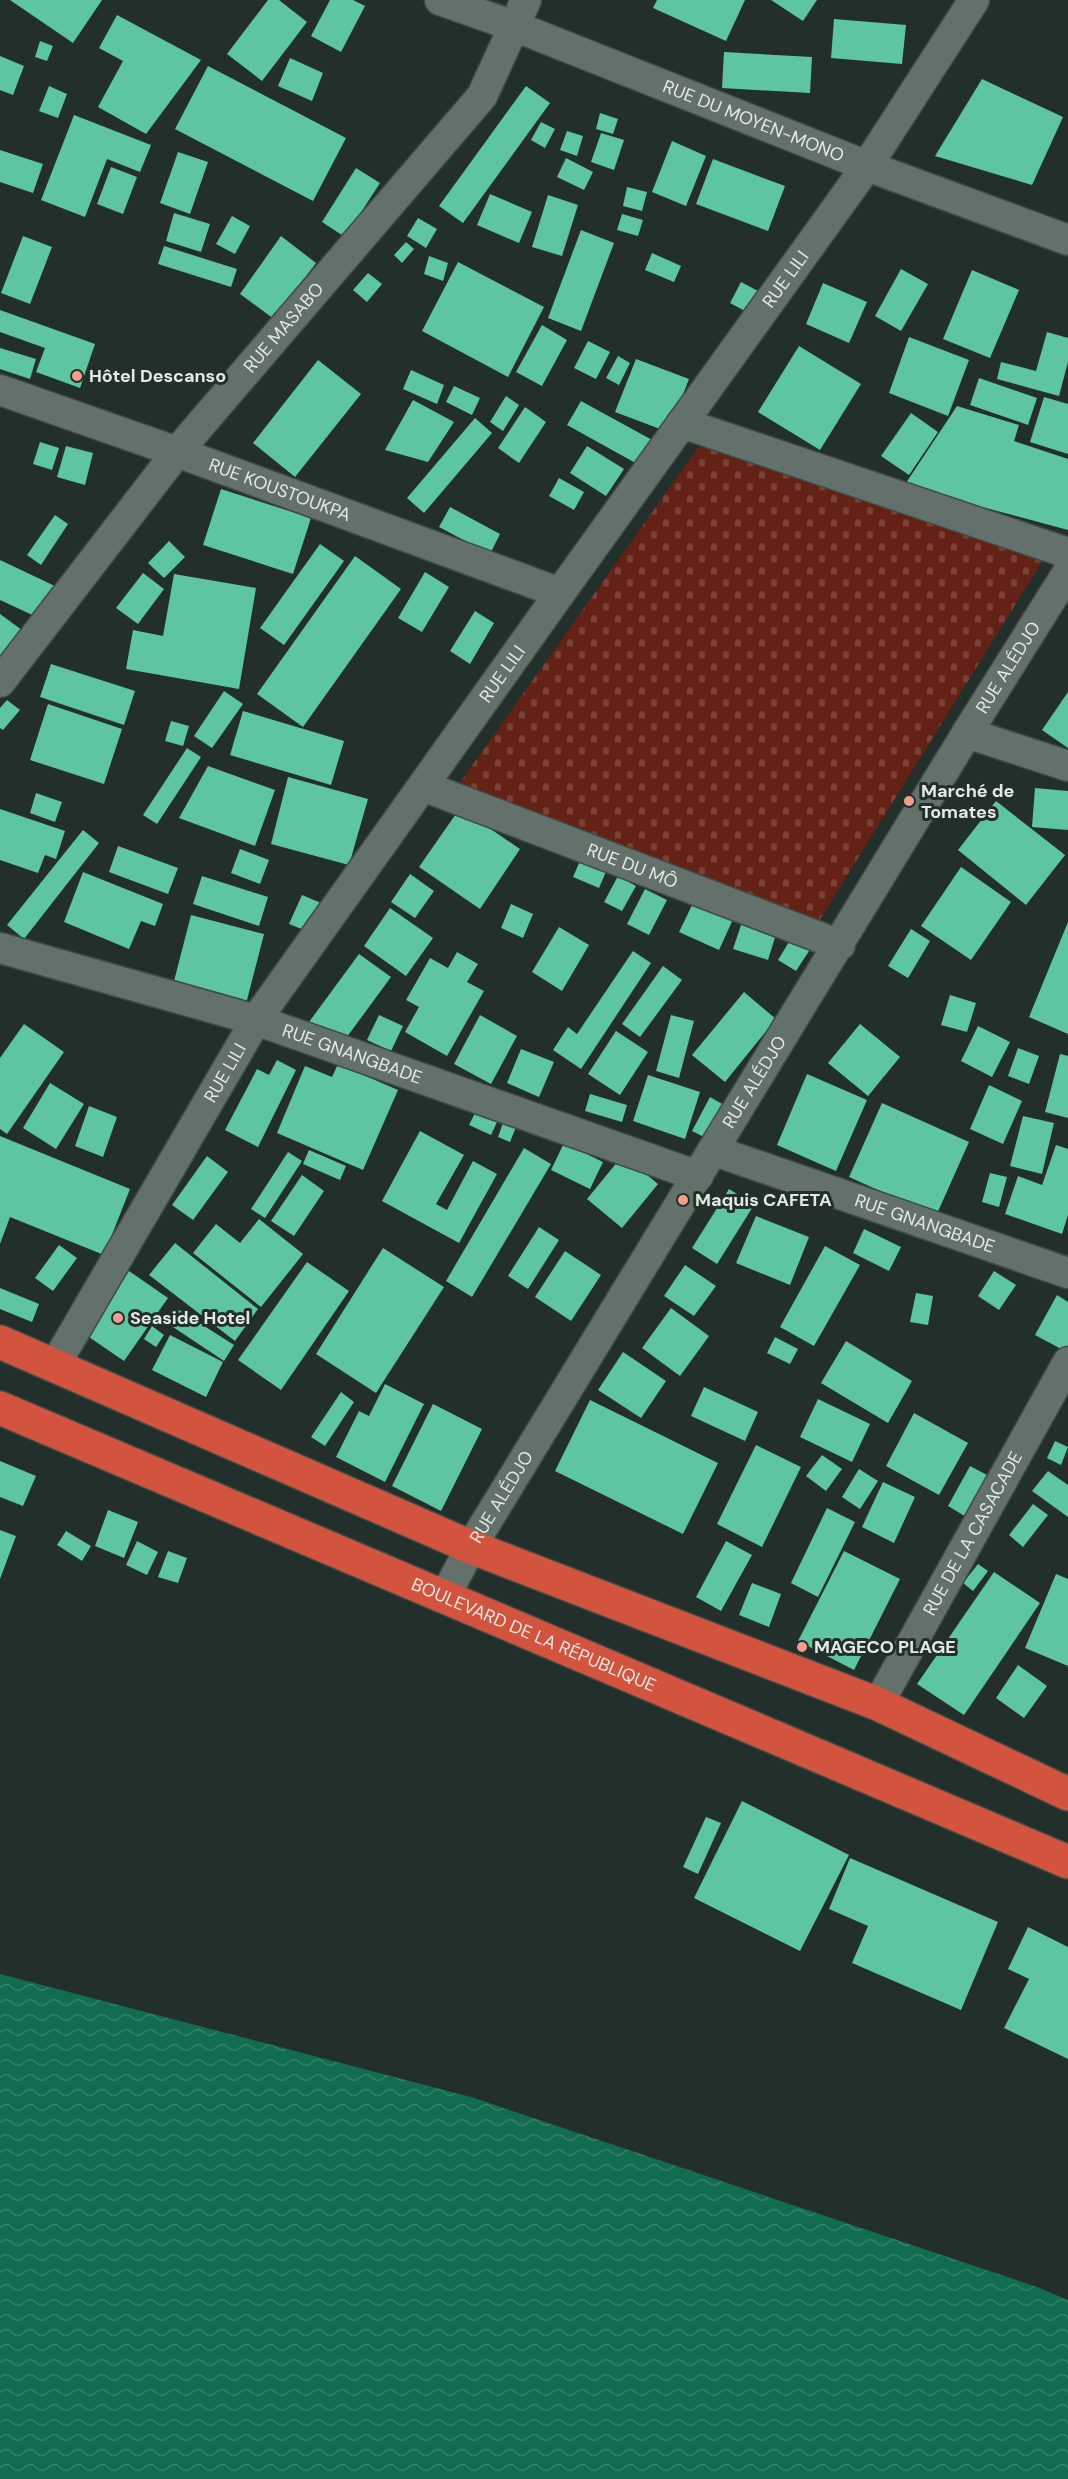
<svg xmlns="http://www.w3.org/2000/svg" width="1068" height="2479" viewBox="0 0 1068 2479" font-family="'DM Sans',sans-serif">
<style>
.cemetery{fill:url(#cemetery-stones)}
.water{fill:url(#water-waves)}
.building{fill:#5dc6a0}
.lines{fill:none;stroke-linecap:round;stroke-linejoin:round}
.street-casing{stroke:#3f4a45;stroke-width:33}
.highway-casing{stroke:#3f4a45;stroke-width:36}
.street{stroke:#64716b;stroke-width:30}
.highway{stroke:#d3543e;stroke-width:33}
.poi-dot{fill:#f49d8c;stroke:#232f2a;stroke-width:2}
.labels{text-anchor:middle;stroke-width:6;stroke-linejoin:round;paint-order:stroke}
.street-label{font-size:18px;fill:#e2eae6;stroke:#232f2a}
.poi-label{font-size:18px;font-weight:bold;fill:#e2eae6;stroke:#232f2a;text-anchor:start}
</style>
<defs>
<pattern id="cemetery-stones" width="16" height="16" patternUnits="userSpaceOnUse" patternTransform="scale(1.5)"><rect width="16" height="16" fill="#642115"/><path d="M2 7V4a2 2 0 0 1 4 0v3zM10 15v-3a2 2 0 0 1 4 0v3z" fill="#7a4137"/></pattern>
<pattern id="water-waves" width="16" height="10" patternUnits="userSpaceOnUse" patternTransform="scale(1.5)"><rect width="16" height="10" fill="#126c51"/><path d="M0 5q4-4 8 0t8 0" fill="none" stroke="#34816a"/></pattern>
</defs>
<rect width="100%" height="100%" fill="#232f2a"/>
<!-- cemetery -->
<path class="cemetery" d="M 700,445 L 1046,555 L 816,926 L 454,791 Z"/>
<!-- water -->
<path class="water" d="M 0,1974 L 471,2097 L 1037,2287 L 1068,2300 L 1068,2479 L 0,2479 Z"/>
<!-- building -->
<path class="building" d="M 10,0 L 102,0 L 73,43 Z
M 268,0 L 279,0 L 307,22 L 262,81 L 227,54 Z
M 330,0 L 353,0 L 365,6 L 341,52 L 311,36 Z
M 657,0 L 745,0 L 726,41 L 653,8 Z
M 771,0 L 817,0 L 803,21 Z
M 117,15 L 201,60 L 146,134 L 98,107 L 123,61 L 99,48 Z
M 834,19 L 906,25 L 902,64 L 831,58 Z
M 40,41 L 53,46 L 47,61 L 35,57 Z
M 724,52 L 812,57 L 810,93 L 722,88 Z
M 0,56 L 24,66 L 13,95 L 0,90 Z
M 290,58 L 323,73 L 312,101 L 278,86 Z
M 208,66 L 346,138 L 313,201 L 175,129 Z
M 982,79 L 1063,117 L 1032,185 L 935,156 Z
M 49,86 L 67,94 L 58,118 L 39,111 Z
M 526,86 L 550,103 L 463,223 L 439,206 Z
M 600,113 L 618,119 L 613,134 L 596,129 Z
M 74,115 L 151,145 L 140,172 L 107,159 L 85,217 L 41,200 Z
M 541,122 L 555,129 L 545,148 L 531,140 Z
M 567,131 L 583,136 L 577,156 L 560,150 Z
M 601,133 L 624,140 L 614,170 L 591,162 Z
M 672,141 L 706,156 L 686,206 L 652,192 Z
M 0,150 L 43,164 L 33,193 L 0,182 Z
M 178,152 L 208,162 L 190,214 L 160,203 Z
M 566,158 L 593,172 L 584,190 L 557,177 Z
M 713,159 L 785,186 L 768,231 L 696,204 Z
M 111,167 L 137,177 L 123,214 L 97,204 Z
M 356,168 L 380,183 L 345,237 L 322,222 Z
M 627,187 L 647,192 L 642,211 L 623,206 Z
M 490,194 L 532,212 L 519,243 L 477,225 Z
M 548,195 L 578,205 L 562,256 L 532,247 Z
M 174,213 L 210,224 L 201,252 L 166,241 Z
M 622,214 L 643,220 L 638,236 L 617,230 Z
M 232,216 L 250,226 L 235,254 L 216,244 Z
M 418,218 L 437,229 L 426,248 L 407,236 Z
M 581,230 L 614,243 L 581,331 L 548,318 Z
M 23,236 L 52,247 L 30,304 L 1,293 Z
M 281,236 L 316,263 L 274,319 L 240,294 Z
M 406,242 L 414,249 L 402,263 L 394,255 Z
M 164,246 L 237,269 L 231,287 L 158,264 Z
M 652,253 L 681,266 L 674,282 L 645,270 Z
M 429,256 L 448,263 L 443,281 L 424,274 Z
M 458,262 L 544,307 L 508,377 L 422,331 Z
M 901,269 L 928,284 L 901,331 L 875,316 Z
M 972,270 L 1019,290 L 990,358 L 943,339 Z
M 368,273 L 382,284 L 367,302 L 353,290 Z
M 741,282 L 758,291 L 747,312 L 730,303 Z
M 823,283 L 867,302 L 849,343 L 806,324 Z
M 0,310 L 95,344 L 80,388 L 36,372 L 45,348 L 0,332 Z
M 542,325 L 567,340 L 542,386 L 516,372 Z
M 1047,332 L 1068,338 L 1068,362 L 1059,396 L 997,379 L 1001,362 L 1036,371 Z
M 909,337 L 969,360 L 948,416 L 889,393 Z
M 588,341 L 610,352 L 596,379 L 574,368 Z
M 799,346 L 861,384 L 820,450 L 758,412 Z
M 0,348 L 36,359 L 30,379 L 0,369 Z
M 618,356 L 630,363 L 619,385 L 606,378 Z
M 636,359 L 689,379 L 668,432 L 615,412 Z
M 318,360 L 361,394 L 295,477 L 253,443 Z
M 411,370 L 444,385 L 437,404 L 403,389 Z
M 979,378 L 1037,398 L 1028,425 L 970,405 Z
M 454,386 L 480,398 L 472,415 L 446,402 Z
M 506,396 L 519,405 L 503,431 L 490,422 Z
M 1044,397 L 1068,404 L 1068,454 L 1030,442 Z
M 413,400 L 454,422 L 428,462 L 385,450 Z
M 581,401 L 654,441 L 641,466 L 567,425 Z
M 957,406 L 1019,425 L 1014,441 L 1068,459 L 1068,530 L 904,486 Z
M 525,407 L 546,422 L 519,463 L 498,448 Z
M 911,413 L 938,432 L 909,475 L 881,456 Z
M 475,418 L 492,433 L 424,513 L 407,498 Z
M 40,442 L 59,448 L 52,470 L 33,464 Z
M 66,446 L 93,453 L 85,485 L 57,477 Z
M 587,446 L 624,469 L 606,496 L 570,473 Z
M 559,478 L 584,492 L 574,510 L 549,496 Z
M 221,489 L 311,518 L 293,574 L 203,545 Z
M 450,507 L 500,534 L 490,554 L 439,527 Z
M 55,515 L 68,524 L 41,565 L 27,555 Z
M 169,541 L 185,557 L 164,578 L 148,563 Z
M 320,544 L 344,561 L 284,645 L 260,628 Z
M 355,556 L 401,589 L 303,727 L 257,694 Z
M 0,560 L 57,587 L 41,619 L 0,600 Z
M 425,572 L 449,587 L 422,632 L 398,618 Z
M 143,573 L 164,589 L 138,624 L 116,608 Z
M 174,574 L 256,588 L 239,689 L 126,669 L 133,630 L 163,636 Z
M 475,611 L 494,623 L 470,664 L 450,651 Z
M 0,614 L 26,633 L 0,670 Z
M 51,664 L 135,691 L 124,725 L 40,697 Z
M 224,691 L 243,704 L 212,748 L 194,736 Z
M 1068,692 L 1068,748 L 1042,730 Z
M 7,700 L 20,710 L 3,730 L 0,728 L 0,708 Z
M 48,704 L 122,729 L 104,784 L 30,760 Z
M 243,711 L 344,741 L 331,785 L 230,755 Z
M 171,721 L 189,726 L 183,746 L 165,741 Z
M 187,748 L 201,757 L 157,824 L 143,815 Z
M 208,766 L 275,790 L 255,846 L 179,818 Z
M 288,777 L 368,799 L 349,865 L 271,844 Z
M 1035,788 L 1068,791 L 1068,830 L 1032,827 Z
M 36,793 L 62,802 L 55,822 L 30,813 Z
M 996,801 L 1065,855 L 1026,905 L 958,850 Z
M 460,808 L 520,849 L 480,909 L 419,867 Z
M 0,809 L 65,831 L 56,859 L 45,855 L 38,873 L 0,860 Z
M 83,830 L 99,843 L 24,939 L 7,925 Z
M 118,846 L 178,868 L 168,894 L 109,872 Z
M 240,849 L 269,860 L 260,884 L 231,873 Z
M 582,856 L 608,867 L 599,888 L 573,877 Z
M 961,867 L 1011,902 L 971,960 L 921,926 Z
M 83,872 L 163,904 L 155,926 L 141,921 L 129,949 L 64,922 Z
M 410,874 L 434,891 L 415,918 L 391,902 Z
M 202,876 L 268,897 L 259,926 L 193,904 Z
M 618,876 L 636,886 L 622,911 L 604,902 Z
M 645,889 L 667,900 L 649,935 L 627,924 Z
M 302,895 L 321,903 L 309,932 L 289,924 Z
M 696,897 L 735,915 L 719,950 L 679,932 Z
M 511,904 L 533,914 L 523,938 L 501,928 Z
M 390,908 L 433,938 L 406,976 L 364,946 Z
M 191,915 L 264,934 L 246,1004 L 173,985 Z
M 742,922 L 776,934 L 768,960 L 733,949 Z
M 1068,922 L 1068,1034 L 1029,1017 Z
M 559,927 L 589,945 L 562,991 L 532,972 Z
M 911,929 L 930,941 L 908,978 L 888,966 Z
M 792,937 L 811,948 L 796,971 L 778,960 Z
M 633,951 L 651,963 L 581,1069 L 553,1050 L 568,1027 L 577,1034 Z
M 457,952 L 478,964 L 467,982 L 484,991 L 447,1056 L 405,1032 L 419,1007 L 406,1000 L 430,958 L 448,968 Z
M 359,954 L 391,977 L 341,1045 L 309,1022 Z
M 663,966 L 682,980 L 640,1037 L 622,1024 Z
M 744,992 L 776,1019 L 725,1082 L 692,1055 Z
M 950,995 L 976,1003 L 967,1032 L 941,1025 Z
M 379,1015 L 403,1026 L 391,1051 L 367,1040 Z
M 480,1015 L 517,1036 L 491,1084 L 454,1064 Z
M 671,1015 L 694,1021 L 679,1078 L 656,1071 Z
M 24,1024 L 64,1052 L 7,1134 L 0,1129 L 0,1058 Z
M 860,1024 L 900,1057 L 868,1096 L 828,1063 Z
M 978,1026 L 1010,1042 L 992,1077 L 961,1061 Z
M 616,1031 L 648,1052 L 620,1095 L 588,1074 Z
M 1018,1048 L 1039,1056 L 1029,1084 L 1008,1076 Z
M 521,1049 L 554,1062 L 539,1097 L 507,1083 Z
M 1060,1054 L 1068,1056 L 1068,1118 L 1045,1112 Z
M 277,1060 L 296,1070 L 258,1147 L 225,1130 L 257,1069 L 269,1075 Z
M 338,1064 L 398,1090 L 363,1170 L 277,1133 L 305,1066 L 332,1077 Z
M 807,1074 L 867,1100 L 836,1171 L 777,1145 Z
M 648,1075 L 700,1092 L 685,1139 L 633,1121 Z
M 50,1083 L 84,1104 L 56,1149 L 23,1128 Z
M 989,1085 L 1022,1101 L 1003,1144 L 970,1129 Z
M 590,1094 L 627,1105 L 622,1122 L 585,1111 Z
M 710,1097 L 724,1105 L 706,1138 L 692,1131 Z
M 882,1103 L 969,1142 L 936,1216 L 849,1177 Z
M 89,1106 L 117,1117 L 103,1157 L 75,1146 Z
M 476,1111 L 498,1120 L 491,1135 L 469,1125 Z
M 1023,1116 L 1054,1123 L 1042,1174 L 1010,1166 Z
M 503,1123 L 516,1127 L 510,1142 L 498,1137 Z
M 420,1131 L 464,1155 L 436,1204 L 447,1210 L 473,1161 L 497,1174 L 459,1243 L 382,1201 Z
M 0,1136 L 130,1189 L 104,1255 L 10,1217 L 0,1244 Z
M 564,1143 L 603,1162 L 590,1189 L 551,1170 Z
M 1056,1145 L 1068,1149 L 1068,1215 L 1062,1234 L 1005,1214 L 1018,1176 L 1042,1185 Z
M 524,1148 L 551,1164 L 472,1297 L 446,1281 Z
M 309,1150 L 346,1166 L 340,1180 L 303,1164 Z
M 288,1152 L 302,1161 L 265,1218 L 251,1209 Z
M 623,1155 L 658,1184 L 622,1228 L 587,1199 Z
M 207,1156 L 228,1172 L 193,1220 L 172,1205 Z
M 990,1173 L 1007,1177 L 999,1207 L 982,1202 Z
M 302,1175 L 324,1191 L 294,1236 L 271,1221 Z
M 729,1189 L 754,1205 L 717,1264 L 692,1248 Z
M 756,1216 L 809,1237 L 790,1285 L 736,1263 Z
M 259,1219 L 303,1254 L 261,1307 L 193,1253 L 216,1224 L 240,1243 Z
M 539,1227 L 559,1240 L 528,1289 L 508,1276 Z
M 864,1229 L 901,1247 L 889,1271 L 853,1253 Z
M 175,1243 L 258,1309 L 235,1341 L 149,1275 Z
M 59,1245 L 77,1258 L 53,1291 L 35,1278 Z
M 825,1246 L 860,1265 L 814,1346 L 780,1327 Z
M 383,1248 L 444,1287 L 376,1393 L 316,1354 Z
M 565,1251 L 601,1275 L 571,1321 L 535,1297 Z
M 307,1262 L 349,1291 L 281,1390 L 238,1360 Z
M 685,1265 L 716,1286 L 694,1316 L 664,1296 Z
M 129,1271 L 168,1298 L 124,1361 L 86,1335 Z
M 994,1271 L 1016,1285 L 999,1310 L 978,1296 Z
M 0,1288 L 39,1304 L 32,1322 L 0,1309 Z
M 916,1293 L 933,1296 L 928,1325 L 910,1322 Z
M 1057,1295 L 1068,1302 L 1068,1347 L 1065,1351 L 1035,1335 Z
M 671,1308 L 709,1336 L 680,1376 L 642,1348 Z
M 179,1310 L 234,1345 L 224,1361 L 170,1325 Z
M 152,1326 L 164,1335 L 156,1347 L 144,1339 Z
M 170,1335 L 223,1362 L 206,1397 L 152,1370 Z
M 775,1337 L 798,1349 L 790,1364 L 767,1353 Z
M 846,1341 L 912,1381 L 888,1423 L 821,1383 Z
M 623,1352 L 666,1381 L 641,1418 L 598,1390 Z
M 385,1384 L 424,1404 L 385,1482 L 336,1457 L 359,1411 L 369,1416 Z
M 704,1387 L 758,1412 L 745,1441 L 691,1416 Z
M 341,1392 L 354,1402 L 325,1446 L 311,1437 Z
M 818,1399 L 870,1424 L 852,1462 L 800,1437 Z
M 590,1400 L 718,1463 L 683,1534 L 555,1471 Z
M 433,1404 L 482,1429 L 441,1511 L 392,1486 Z
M 914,1413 L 968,1443 L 939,1495 L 886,1466 Z
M 1055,1441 L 1068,1447 L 1061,1465 L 1047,1458 Z
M 756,1445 L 801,1467 L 762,1547 L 717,1524 Z
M 822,1455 L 842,1469 L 826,1491 L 806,1476 Z
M 0,1461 L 36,1476 L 23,1506 L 0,1497 Z
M 970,1466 L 991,1477 L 968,1518 L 948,1506 Z
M 859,1469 L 878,1481 L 860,1509 L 842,1497 Z
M 1048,1471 L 1068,1485 L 1068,1517 L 1032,1491 Z
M 883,1482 L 915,1497 L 894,1543 L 862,1527 Z
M 1033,1504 L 1048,1515 L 1023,1547 L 1009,1535 Z
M 827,1508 L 855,1522 L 818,1597 L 791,1583 Z
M 108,1510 L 138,1522 L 124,1558 L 95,1546 Z
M 0,1530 L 16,1536 L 0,1579 Z
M 66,1531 L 91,1546 L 82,1561 L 57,1545 Z
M 137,1541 L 158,1552 L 147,1575 L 126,1565 Z
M 726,1541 L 752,1555 L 721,1611 L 696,1597 Z
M 168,1551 L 187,1558 L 178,1583 L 158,1577 Z
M 844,1551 L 900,1579 L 854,1670 L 798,1641 Z
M 978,1564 L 988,1571 L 973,1591 L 963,1583 Z
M 994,1572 L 1040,1603 L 964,1715 L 917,1684 Z
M 1056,1574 L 1068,1579 L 1068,1666 L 1025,1648 Z
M 752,1583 L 781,1594 L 769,1627 L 739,1615 Z
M 1018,1665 L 1047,1686 L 1024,1718 L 996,1698 Z
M 742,1801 L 849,1855 L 800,1951 L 694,1898 Z
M 706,1817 L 721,1823 L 698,1874 L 683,1867 Z
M 850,1858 L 998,1922 L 961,2010 L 852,1963 L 868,1926 L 829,1909 Z
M 1028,1927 L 1068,1947 L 1068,2059 L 1004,2028 L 1029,1979 L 1008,1969 Z"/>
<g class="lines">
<!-- street casing -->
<g class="street-casing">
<g id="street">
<path id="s1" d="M 440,0 L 514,26 L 867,166 L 1068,240"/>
<path id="s2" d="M 0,390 L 177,452 L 560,593"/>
<path d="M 682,423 L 1068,553"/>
<path id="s3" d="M 0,682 L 177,452 L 482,96 L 526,0"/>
<path d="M 967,733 L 1068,766"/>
<path id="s4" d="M 423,786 L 840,945"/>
<path id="s5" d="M 0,948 L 256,1020 L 698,1176"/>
<path id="s6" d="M 715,1151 L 1068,1273"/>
<path id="s7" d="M 55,1365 L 256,1020 L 560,593 L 867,166 L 974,0"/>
<path id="s8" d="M 445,1596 L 471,1547 L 967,733 L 1068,572"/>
<path id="s9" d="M 878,1704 L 1068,1362"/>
</g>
</g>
<!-- highway casing -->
<g class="highway-casing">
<g id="highway">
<path d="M 0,1342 L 471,1547 L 878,1704 L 1068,1794"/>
<path id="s10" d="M 0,1408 L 1068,1862"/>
</g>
</g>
<!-- street -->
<use href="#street" class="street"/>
<!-- highway -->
<use href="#highway" class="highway"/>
</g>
<!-- markers -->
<g class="poi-dot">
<circle cx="77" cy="376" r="6"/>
<circle cx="909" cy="801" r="6"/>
<circle cx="683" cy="1200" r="6"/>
<circle cx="118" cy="1318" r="6"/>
<circle cx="802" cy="1647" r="6"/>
</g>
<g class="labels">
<!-- street labels -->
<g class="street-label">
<text dy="6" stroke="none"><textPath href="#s1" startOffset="336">RUE DU MOYEN-MONO</textPath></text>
<text dy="6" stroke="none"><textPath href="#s7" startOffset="1310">RUE LILI</textPath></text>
<text dy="6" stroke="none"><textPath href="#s3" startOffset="454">RUE MASABO</textPath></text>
<text dy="6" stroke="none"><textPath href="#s2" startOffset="297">RUE KOUSTOUKPA</textPath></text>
<text dy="6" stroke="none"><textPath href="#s8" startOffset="1086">RUE ALÉDJO</textPath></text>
<text dy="6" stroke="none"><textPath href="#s7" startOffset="824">RUE LILI</textPath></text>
<text dy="6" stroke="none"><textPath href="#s4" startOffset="224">RUE DU MÔ</textPath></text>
<text dy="6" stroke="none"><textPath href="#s5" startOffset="368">RUE GNANGBADE</textPath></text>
<text dy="6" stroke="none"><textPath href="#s7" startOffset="338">RUE LILI</textPath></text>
<text dy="6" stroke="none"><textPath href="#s8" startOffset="600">RUE ALÉDJO</textPath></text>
<text dy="6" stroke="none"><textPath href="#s6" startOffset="222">RUE GNANGBADE</textPath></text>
<text dy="6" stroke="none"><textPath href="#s8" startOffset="114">RUE ALÉDJO</textPath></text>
<text dy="6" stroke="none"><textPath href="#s9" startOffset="195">RUE DE LA CASACADE</textPath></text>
<text dy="6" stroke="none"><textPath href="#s10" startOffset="580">BOULEVARD DE LA RÉPUBLIQUE</textPath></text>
</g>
<!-- poi labels -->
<g class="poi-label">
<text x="89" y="382">Hôtel Descanso</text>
<text x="921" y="797">Marché de<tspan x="921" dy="21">Tomates</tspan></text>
<text x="695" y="1206">Maquis CAFETA</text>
<text x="130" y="1324">Seaside Hotel</text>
<text x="814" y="1653">MAGECO PLAGE</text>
</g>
</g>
</svg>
